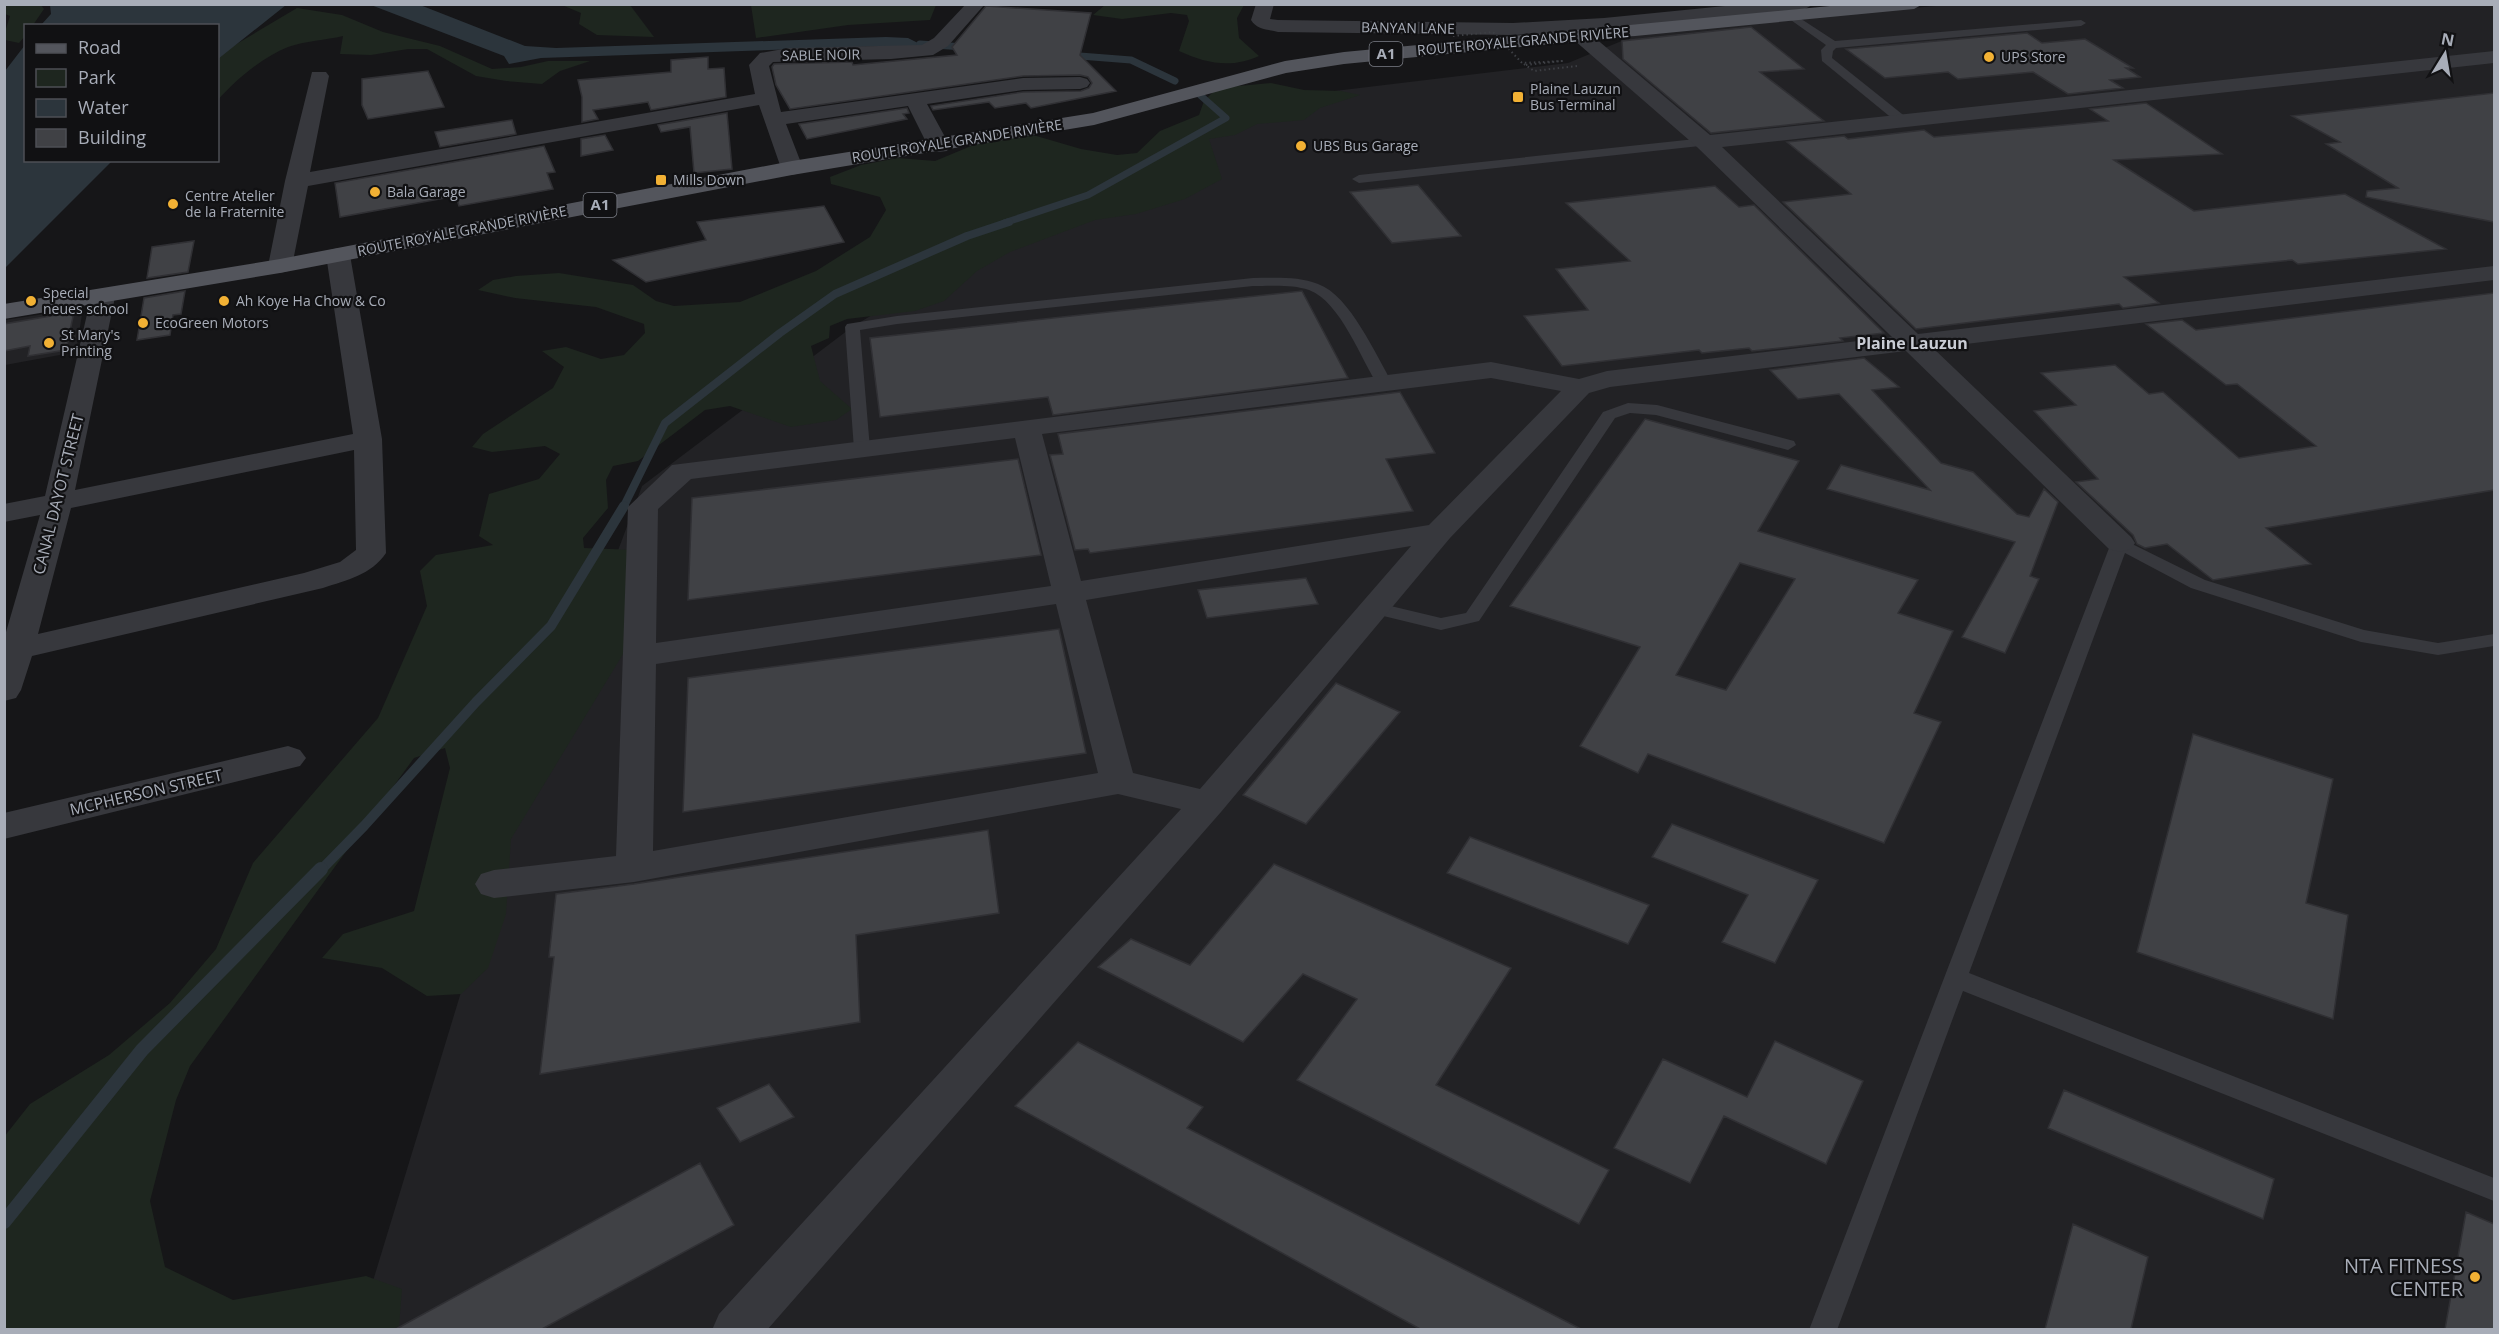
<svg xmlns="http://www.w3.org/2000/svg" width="2499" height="1334" viewBox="0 0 2499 1334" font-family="'Open Sans',sans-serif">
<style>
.built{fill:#222225}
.green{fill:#1e261f}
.water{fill:#2c353c}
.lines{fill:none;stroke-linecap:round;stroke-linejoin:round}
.stream-far3{stroke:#2c353c;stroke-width:7}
.stream-far2{stroke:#2c353c;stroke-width:8}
.stream-far1{stroke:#2c353c;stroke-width:10}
.stream{stroke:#2c353c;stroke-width:14}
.building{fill:#404145;stroke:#303034;stroke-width:1.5;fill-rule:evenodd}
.path{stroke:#3d3f44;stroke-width:2;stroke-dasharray:1.5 3;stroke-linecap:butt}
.lane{fill:#37383d;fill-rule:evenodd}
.street{fill:#37383d;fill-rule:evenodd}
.primary{fill:#53555c;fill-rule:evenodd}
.path-bridge{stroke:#3d3f44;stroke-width:2;stroke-dasharray:1.5 3;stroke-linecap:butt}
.poi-dot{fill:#f2b134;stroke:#111113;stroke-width:2}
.labels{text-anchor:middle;stroke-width:4.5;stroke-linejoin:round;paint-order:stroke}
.far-street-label{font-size:14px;fill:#a8adb8;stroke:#111113}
.far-poi-label{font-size:14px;fill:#a8adb8;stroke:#111113;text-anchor:start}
.shield{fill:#111113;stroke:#7b7e86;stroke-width:1.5}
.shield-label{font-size:15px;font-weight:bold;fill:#a8adb8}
.far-quarter-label{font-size:16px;font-weight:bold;fill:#c9ccd4;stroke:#111113}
.street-label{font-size:16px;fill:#a8adb8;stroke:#111113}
.near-poi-label{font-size:20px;fill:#a8adb8;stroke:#111113;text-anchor:end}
</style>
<rect width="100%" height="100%" fill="#161618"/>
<!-- built -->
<path class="built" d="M 1947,5 L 2494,5 L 2494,1329 L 358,1330 L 494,884 L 642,486 L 852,327 L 1226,104 L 1568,63 L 1646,31 Z
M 83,308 L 76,352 L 5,365 L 5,320 Z"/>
<!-- green -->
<path class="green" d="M 5,4 L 41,5 L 44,9 L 33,25 L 26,26 L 25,36 L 19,43 L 5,40 L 5,32 L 10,16 L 5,14 Z
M 562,5 L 630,5 L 654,37 L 597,35 L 579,24 L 581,13 Z
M 751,5 L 751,4 L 936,5 L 930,20 L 848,25 L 756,38 Z
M 1105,5 L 1244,5 L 1237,18 L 1239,38 L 1259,56 C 1231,69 1205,63 1179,51 L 1189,21 L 1187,15 L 1171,13 L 1122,19 L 1093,15 Z
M 297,8 L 342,15 L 383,32 L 440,46 L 492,69 L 521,67 L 548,61 L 590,61 L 560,71 L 542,84 L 506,81 L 476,76 L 427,49 L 408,49 L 371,55 L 340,54 L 343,36 C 326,40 305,41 288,47 C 263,57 235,80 218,100 L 218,55 Z
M 1271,83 L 1304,90 L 1341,91 L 1360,95 L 1320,108 L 1304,120 L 1257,124 L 1235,135 L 1209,139 L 1222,179 L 1185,199 L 1136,214 L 1095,220 L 1010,252 L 977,271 L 944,301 L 915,311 L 847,319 L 830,326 L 829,338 L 811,346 L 820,381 L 852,409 L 836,420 L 791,427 L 730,406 L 705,410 L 638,461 L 613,466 L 606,480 L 608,508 L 583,538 L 584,548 L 636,550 L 623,654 L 511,839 L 506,914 L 488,968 L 461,994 L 427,996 L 382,968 L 322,958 L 343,934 L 414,911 L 450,768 L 445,748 L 414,758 L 190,1066 L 176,1100 L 150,1201 L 165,1267 L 233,1300 L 366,1276 L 402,1289 L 399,1326 L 391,1330 L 5,1329 L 4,1137 L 30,1104 L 109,1055 L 170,1003 L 216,949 L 253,863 L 378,718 L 427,606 L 420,571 L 436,555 L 493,545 L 479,536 L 489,494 L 539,479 L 560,454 L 545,446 L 492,452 L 472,447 L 483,434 L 553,388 L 564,367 L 542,351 L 566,347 L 601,359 L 624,355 L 645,333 L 644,324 L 596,307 L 515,298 L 478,290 L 493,280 L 516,276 L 559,273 L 633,285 L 656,301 L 674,306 L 740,302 L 816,271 L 870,237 L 886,210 L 880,197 L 831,184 L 830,177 L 861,165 L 898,158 L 935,161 L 976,144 L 1012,136 L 1033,135 L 1081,149 L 1117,155 L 1137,153 L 1160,131 L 1199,115 L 1204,101 L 1217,88 Z"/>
<!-- water -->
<path class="water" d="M 50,5 L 50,4 L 286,5 L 218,59 L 218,26 L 41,25 L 51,14 Z
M 371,5 L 420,5 L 525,46 L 556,48 L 886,37 L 908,38 L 920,44 L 920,47 L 886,46 L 541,58 L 509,64 L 504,56 Z
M 25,45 L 26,160 L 112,161 L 5,268 L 5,71 Z"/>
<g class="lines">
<!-- stream-far3 -->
<path class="stream-far3" d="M 920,44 L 964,47
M 1067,55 L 1131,60 L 1175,81
M 1004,223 L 1088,195 L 1226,118 L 1200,95"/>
<!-- stream-far2 -->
<path class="stream-far2" d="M 623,508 L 665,423 L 780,333 L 835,294 L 967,236 L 1009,222"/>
<!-- stream-far1 -->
<path class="stream-far1" d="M 320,871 L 364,826 L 476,702 L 551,626 L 624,506"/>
<!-- stream -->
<path class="stream" d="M 4,1222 L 142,1050 L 321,869"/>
</g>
<!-- building -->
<path class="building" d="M 986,6 L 1091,13 L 1080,55 L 1116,91 L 1031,108 L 1026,103 L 995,108 L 989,102 L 933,110 L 931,106 L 1023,92 L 1081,91 L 1089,88 L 1092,83 L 1088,77 L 1080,75 L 1023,76 L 790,109 L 776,85 L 772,67 L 774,64 L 852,62 L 853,65 L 957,55 L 952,47 Z
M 1751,27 L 1804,69 L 1760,72 L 1824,121 L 1711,133 L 1623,59 L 1622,41 Z
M 2027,33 L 2042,43 L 2085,39 L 2133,68 L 2126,68 L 2140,77 L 2110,80 L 2123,88 L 2068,94 L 2033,72 L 1958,79 L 1948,72 L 1885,78 L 1846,49 Z
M 708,57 L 708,69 L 724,68 L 726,97 L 651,110 L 648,102 L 593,110 L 598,119 L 582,122 L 582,97 L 578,80 L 671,72 L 671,60 Z
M 428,71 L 444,107 L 368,119 L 362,105 L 362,79 Z
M 2494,93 L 2494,222 L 2366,197 L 2367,191 L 2398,188 L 2326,144 L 2340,142 L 2292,116 Z
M 2146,103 L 2222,154 L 2114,160 L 2194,211 L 2345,194 L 2446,249 L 2298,264 L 2292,260 L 2124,277 L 2159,303 L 2123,308 L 2119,304 L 1916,329 L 1783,202 L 1851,194 L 1787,142 L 1844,136 L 1848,139 L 1924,130 L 1934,137 L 2108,121 L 2090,109 Z
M 907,108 L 909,113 L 903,114 L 907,119 L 807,139 L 799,124 Z
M 727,113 L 732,169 L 694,173 L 690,127 L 661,132 L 658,125 Z
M 512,120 L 516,134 L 440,147 L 435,132 Z
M 605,135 L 613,150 L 581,156 L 581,139 Z
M 544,146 L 555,172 L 547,173 L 553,189 L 459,206 L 456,196 L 340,217 L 335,183 Z
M 1418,185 L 1461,236 L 1392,243 L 1350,192 Z
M 1715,186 L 1739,207 L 1754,205 L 1884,333 L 1840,338 L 1843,341 L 1752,351 L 1749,348 L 1702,353 L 1699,350 L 1562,366 L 1524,316 L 1588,310 L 1556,269 L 1630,261 L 1566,203 Z
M 824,206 L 844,242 L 646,282 L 613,260 L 706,240 L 697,222 Z
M 194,241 L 188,272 L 147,278 L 152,247 Z
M 185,291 L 181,314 L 173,315 L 170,335 L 137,340 L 144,298 Z
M 1302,291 L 1348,378 L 1053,415 L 1048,397 L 880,417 L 870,338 Z
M 2494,293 L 2494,490 L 2266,528 L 2311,564 L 2213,580 L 2167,544 L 2145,548 L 2137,544 L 2133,535 L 2076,482 L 2098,479 L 2034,411 L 2076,405 L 2041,373 L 2115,365 L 2149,394 L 2163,392 L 2239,458 L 2316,446 L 2237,384 L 2226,385 L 2146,324 L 2182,320 L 2196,330 Z
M 74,312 L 66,350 L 28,356 L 30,346 L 4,351 L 4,324 Z
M 1864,358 L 1899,387 L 1872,390 L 1941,463 L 1973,472 L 2017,514 L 2029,517 L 2044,489 L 2058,502 L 2030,576 L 2039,579 L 2005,653 L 1962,637 L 2015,542 L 1827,489 L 1841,465 L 1930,490 L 1839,394 L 1798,399 L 1770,370 Z
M 1400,392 L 1435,453 L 1386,459 L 1413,511 L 1090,553 L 1088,549 L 1075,550 L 1050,455 L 1063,454 L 1058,434 Z
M 1645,419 L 1799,461 L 1758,531 L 1918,580 L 1898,613 L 1953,631 L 1914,713 L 1941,722 L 1884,843 L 1648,754 L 1638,773 L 1580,746 L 1640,647 L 1510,606 ZM 1740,563 L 1795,579 L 1726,690 L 1676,675 Z
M 1018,459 L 1041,555 L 688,600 L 692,498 Z
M 1306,578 L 1318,604 L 1207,618 L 1198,590 Z
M 1059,629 L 1086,753 L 683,812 L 688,678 Z
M 1336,683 L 1400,712 L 1306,824 L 1243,795 Z
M 2193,734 L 2333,779 L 2306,903 L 2348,915 L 2333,1019 L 2137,952 Z
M 1672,824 L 1818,880 L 1775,963 L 1722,942 L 1748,895 L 1652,857 Z
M 988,830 L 999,913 L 856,935 L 860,1022 L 540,1074 L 554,957 L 549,957 L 556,894 L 634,884 Z
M 1470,837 L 1649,905 L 1628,944 L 1447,873 Z
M 1274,864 L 1511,968 L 1436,1085 L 1609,1170 L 1579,1224 L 1297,1080 L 1357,999 L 1303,974 L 1243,1042 L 1098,967 L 1131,939 L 1190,965 Z
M 1775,1041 L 1863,1081 L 1826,1164 L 1724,1116 L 1690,1183 L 1614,1148 L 1663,1059 L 1747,1097 Z
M 1078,1042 L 1203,1107 L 1187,1128 L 1581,1329 L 1420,1329 L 1015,1106 Z
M 769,1084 L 794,1117 L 740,1142 L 717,1108 Z
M 2064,1090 L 2274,1179 L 2263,1219 L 2048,1128 Z
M 700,1163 L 734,1225 L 542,1329 L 396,1329 Z
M 2466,1212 L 2494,1224 L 2494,1329 L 2445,1329 Z
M 2073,1224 L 2148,1257 L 2131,1329 L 2045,1329 Z"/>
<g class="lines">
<!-- path -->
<path class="path" d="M 1524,64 L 1534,71 L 1577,66"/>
<!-- lane -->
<path class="lane" d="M 1792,13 L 1835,41 L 2081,20 L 2086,23 L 2081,26 L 1836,48 L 1833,51 L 1832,58 L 1907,118 L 1909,121 L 1903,125 L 1899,124 L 1822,61 L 1821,50 L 1826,45 L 1788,18 L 1788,14 Z
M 1705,138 L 1711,142 L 1709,145 L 1359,183 L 1352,179 L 1359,175 Z
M 1253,278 C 1274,278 1298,276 1318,284 C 1350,295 1376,356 1393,384 L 1391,387 L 1379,387 C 1361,360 1341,302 1309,290 C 1292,284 1270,286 1253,286 L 897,324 L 860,330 L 870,449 L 862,454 L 854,449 L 845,327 L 847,324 L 897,316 Z
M 1628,403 L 1657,405 L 1794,441 L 1796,445 L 1788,450 L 1656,415 L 1630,413 L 1615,418 L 1479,621 L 1441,630 L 1367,612 L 1365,608 L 1367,604 L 1374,602 L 1441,618 L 1466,613 L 1603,412 Z
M 2120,538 L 2205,580 L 2364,630 L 2438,643 L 2494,634 L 2494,646 L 2438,655 L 2361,642 L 2191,588 L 2125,553 L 1969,973 L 2494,1178 L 2494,1201 L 1963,991 L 1837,1330 L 1809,1330 L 2111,543 L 2114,539 Z"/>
<!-- street -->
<path class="street" d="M 966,4 L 985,4 L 948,46 L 933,55 L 891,59 L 773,62 L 769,66 L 781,112 L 1023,78 L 1080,77 L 1087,79 L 1090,83 L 1087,87 L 1080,89 L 1023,90 L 927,104 L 950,146 L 947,151 L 939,152 L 931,151 L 928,146 L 908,106 L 786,124 L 803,168 L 800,173 L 792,175 L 784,173 L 781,168 L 759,105 L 308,186 L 292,266 L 288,271 L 280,273 L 272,271 L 268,266 L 285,181 L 312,72 L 326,72 L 329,76 L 310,172 L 755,94 L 749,65 L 760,53 L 789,48 L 922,45 L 934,38 Z
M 1256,4 L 1274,4 L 1270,19 L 1278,20 L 1513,23 L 1604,18 L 1745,4 L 1814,4 L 1805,9 L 1583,31 L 1588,32 L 1710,135 L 2494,51 L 2494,63 L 1722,147 L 1918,334 L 2494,266 L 2494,280 L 1933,348 L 2131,537 L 2135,543 L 2131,549 L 2120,552 L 2109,549 L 1906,351 L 1610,387 L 1589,393 L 1450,538 L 1221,812 L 767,1330 L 712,1330 L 719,1314 L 1181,809 L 1118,794 L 634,882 L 494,898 L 481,894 L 475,884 L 481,874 L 494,870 L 616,856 L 628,507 L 672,465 L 1491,362 L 1579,379 L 1607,371 L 1892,337 L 1697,147 L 1574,40 L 1572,36 L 1578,31 L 1513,35 L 1278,32 C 1267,29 1257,30 1251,20 ZM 1491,378 L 1561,391 L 1429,525 L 1081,581 L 1042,434 ZM 1015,438 L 1051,586 L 656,643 L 658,509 L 691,479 ZM 1411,546 L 1200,789 L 1133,773 L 1086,600 ZM 1056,604 L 1098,773 L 653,851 L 656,664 Z
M 338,248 L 346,250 L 350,255 L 382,439 L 386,553 C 371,575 347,580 323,588 L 32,656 L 21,690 L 16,698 L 4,701 L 4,639 L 40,515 L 4,522 L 4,504 L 45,496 L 91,297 L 94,292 L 103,290 L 112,292 L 115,297 L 75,490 L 353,434 L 326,255 L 330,250 ZM 354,450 L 356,550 L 340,562 L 304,573 L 38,634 L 71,508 Z
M 288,746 L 300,750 L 306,758 L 300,766 L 4,839 L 4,813 Z"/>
<!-- primary -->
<path class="primary" d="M 1851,4 L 1923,4 L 1914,9 L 1344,64 L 1286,73 L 1094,125 L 792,175 L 280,273 L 4,319 L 4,304 L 280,259 L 792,161 L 1093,113 L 1285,61 L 1344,52 Z"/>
<!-- path-bridge -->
<path class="path-bridge" d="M 1453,36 L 1493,32 L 1522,63 L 1562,61 L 1525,65"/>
</g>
<!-- markers -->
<g class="poi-dot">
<circle cx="1989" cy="57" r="6"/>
<rect x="1512" y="91" width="12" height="12" rx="3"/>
<circle cx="1301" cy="146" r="6"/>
<rect x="655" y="174" width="12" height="12" rx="3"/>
<circle cx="375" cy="192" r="6"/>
<circle cx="173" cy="204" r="6"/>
<circle cx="31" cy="301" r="6"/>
<circle cx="224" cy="301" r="6"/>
<circle cx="143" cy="323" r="6"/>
<circle cx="49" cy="343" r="6"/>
<circle cx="2475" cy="1277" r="6"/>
</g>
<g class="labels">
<!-- far-street labels -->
<g class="far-street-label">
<text transform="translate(1408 28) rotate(1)" y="5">BANYAN LANE</text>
<text transform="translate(1523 41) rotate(-5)" y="5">ROUTE ROYALE GRANDE RIVIÈRE</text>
<text transform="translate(821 55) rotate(-1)" y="5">SABLE NOIR</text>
<text transform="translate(957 141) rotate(-9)" y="5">ROUTE ROYALE GRANDE RIVIÈRE</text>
<text transform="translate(462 231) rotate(-11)" y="5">ROUTE ROYALE GRANDE RIVIÈRE</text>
</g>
<!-- far-poi labels -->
<g class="far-poi-label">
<text x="2001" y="62">UPS Store</text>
<text x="1530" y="94">Plaine Lauzun<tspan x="1530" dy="16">Bus Terminal</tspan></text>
<text x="1313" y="151">UBS Bus Garage</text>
<text x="673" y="185">Mills Down</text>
<text x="387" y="197">Bala Garage</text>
<text x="185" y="201">Centre Atelier<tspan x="185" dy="16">de la Fraternite</tspan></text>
<text x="43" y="298">Special<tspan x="43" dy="16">neues school</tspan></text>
<text x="236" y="306">Ah Koye Ha Chow &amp; Co</text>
<text x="155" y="328">EcoGreen Motors</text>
<text x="61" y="340">St Mary's<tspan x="61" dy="16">Printing</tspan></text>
</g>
<!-- shield labels -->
<g class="shield">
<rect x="1369.5" y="42" width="33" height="24" rx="4.5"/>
<rect x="583.5" y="193" width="33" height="24" rx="4.5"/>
</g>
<g class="shield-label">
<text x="1386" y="59">A1</text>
<text x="600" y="210">A1</text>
</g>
<!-- far-quarter labels -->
<g class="far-quarter-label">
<text x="1912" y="349">Plaine Lauzun</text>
</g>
<!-- street labels -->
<g class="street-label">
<text transform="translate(58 494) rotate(-76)" y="6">CANAL DAYOT STREET</text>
<text transform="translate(146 792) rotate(-13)" y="6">MCPHERSON STREET</text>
</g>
<!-- near-poi labels -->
<g class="near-poi-label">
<text x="2463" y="1273">NTA FITNESS<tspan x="2463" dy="23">CENTER</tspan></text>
</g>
</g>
<!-- border -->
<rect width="2499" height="1334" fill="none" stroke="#a8adb8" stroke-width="12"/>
<!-- legend -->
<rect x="24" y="24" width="195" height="138" fill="#111113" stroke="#4d4f55" stroke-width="1.5"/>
<rect x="36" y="44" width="30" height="9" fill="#53555c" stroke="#4d4f55" stroke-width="1.5"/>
<text x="78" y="54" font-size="18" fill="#a8adb8">Road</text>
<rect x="36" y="69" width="30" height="18" fill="#1e261f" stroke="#4d4f55" stroke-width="1.5"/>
<text x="78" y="84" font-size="18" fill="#a8adb8">Park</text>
<rect x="36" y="99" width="30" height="18" fill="#2c353c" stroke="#4d4f55" stroke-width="1.5"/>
<text x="78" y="114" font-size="18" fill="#a8adb8">Water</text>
<rect x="36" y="129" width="30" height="18" fill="#404145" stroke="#4d4f55" stroke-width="1.5"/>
<text x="78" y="144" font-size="18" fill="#a8adb8">Building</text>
<!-- north arrow -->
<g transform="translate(2445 54) rotate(11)" stroke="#111113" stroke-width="4.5" paint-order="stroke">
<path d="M0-4.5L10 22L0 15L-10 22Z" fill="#a8adb8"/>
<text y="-9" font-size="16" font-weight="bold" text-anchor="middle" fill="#a8adb8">N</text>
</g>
</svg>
